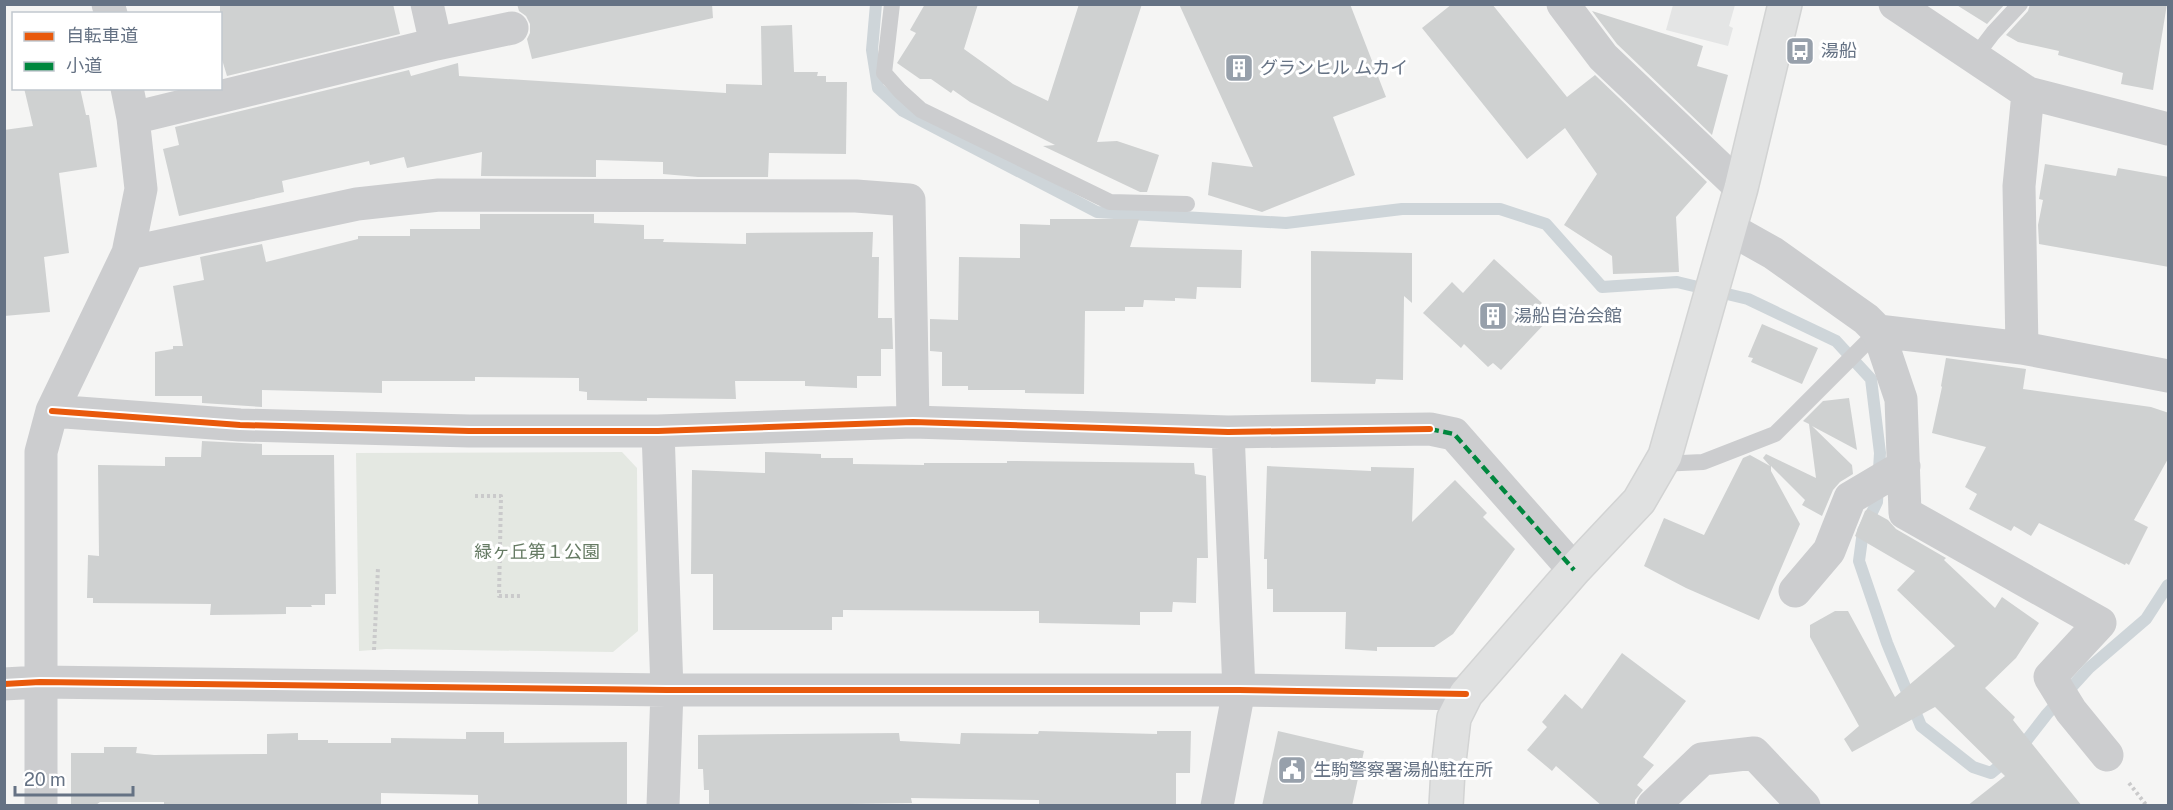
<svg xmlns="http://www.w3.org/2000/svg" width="2173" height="810" viewBox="0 0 2173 810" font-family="'Public Sans','Noto Sans JP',sans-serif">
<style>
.built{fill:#e4e5e5}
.green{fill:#e4e8e2}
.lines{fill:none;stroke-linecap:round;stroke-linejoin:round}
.stream{stroke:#ced5d9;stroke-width:12}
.building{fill:#cfd1d1}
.secondary-casing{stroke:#d2d3d3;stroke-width:36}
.path{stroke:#cacacb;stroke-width:4;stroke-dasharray:3 3;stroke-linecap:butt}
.lane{stroke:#cccdcf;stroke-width:16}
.street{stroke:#cccdcf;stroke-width:33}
.secondary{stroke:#e0e1e1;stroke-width:33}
.quiet{stroke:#00873e;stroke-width:4.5;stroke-dasharray:9 4.5;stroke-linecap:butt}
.cycleway-casing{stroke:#fff;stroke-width:10}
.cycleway{stroke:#e8590c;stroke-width:6}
.labels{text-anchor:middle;stroke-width:6;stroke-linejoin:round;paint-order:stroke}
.poi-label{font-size:18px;fill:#657284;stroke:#fff;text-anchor:start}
.park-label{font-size:18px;fill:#667b64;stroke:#fff}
</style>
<rect width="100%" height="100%" fill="#f5f5f4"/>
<!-- built -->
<path class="built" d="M 1673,5 L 1735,5 L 1729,26 L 1733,28 L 1728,46 L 1666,30 Z"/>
<!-- green -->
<path class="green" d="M 622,452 L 637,468 L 638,631 L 613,652 L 386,649 L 359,651 L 356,453 Z"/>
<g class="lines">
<!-- stream -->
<path class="stream" d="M 876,4 L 872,50 L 878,88 L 903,111 L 1097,212 L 1286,223 L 1402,209 L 1500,209 L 1546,224 L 1602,287 L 1677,282 L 1748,299 L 1836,341 L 1871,379 L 1880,453 L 1877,502 L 1863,531 L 1859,561 L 1887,643 L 1921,726 L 1973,767 L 1991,773 L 2019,750 L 2047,714 L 2089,668 L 2146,619 L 2168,585"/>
</g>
<!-- building -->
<path class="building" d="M 220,4 L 393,4 L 400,34 L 227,76 L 220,53 Z
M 517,4 L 712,4 L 713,18 L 532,59 L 527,39 L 530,33 L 530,24 L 526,16 L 519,11 Z
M 925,4 L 978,4 L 964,49 L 1013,84 L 1048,101 L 1079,4 L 1142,4 L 1097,142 L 1117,141 L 1159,155 L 1147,192 L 1140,192 L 1043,146 L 1055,145 L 970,102 L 953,90 L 951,93 L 931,79 L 920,79 L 897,63 L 916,33 L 910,30 Z
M 1179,4 L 1350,4 L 1386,97 L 1333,117 L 1355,175 L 1262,212 L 1208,195 L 1212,162 L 1253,167 Z
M 1452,4 L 1492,4 L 1567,97 L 1595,75 L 1707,182 L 1676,217 L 1679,272 L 1613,274 L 1612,256 L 1564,225 L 1597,174 L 1565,128 L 1527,159 L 1422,28 Z
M 1955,4 L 2005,4 L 1987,24 Z
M 2030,4 L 2167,4 L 2153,90 L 2121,84 L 2123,73 L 2058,55 L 2059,51 L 2018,42 L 2006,35 L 2028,11 Z
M 1592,11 L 1703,46 L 1697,66 L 1728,75 L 1712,135 L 1617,44 Z
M 792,25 L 794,72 L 818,72 L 817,76 L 826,76 L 826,82 L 847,82 L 846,154 L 769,153 L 768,177 L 698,177 L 663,174 L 663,162 L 596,160 L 596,177 L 481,176 L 482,152 L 407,168 L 404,157 L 370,165 L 369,161 L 282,181 L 284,192 L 179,216 L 163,149 L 179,145 L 175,127 L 409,70 L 411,76 L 458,63 L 459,76 L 726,93 L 726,84 L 762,85 L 761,26 Z
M 24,88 L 80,88 L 86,115 L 89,115 L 97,167 L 59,173 L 69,253 L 44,257 L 50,312 L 4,316 L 4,130 L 33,126 Z
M 2045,164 L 2116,176 L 2118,168 L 2169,177 L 2169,267 L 2039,244 L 2038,225 L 2043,200 L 2039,199 Z
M 480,214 L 594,214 L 594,223 L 644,225 L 644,239 L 664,239 L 663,242 L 746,244 L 746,233 L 873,232 L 872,257 L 879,257 L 878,318 L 892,318 L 893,349 L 881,349 L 881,376 L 857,376 L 857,388 L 805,386 L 805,381 L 735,381 L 736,399 L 647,398 L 647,401 L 587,400 L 587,392 L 579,391 L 579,378 L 475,377 L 475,381 L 382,381 L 382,393 L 262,390 L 262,407 L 202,403 L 202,396 L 155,396 L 155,352 L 173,349 L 173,346 L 183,346 L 173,286 L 204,280 L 200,257 L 262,244 L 266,262 L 358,239 L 358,236 L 410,236 L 410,229 L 480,229 Z
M 1050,219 L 1139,219 L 1130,247 L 1242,250 L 1241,288 L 1197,287 L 1196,299 L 1175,298 L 1175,301 L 1144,300 L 1143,307 L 1125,307 L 1125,311 L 1085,311 L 1084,394 L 1025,393 L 1025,390 L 968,390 L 968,386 L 942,386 L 942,352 L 930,351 L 930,319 L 958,320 L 959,257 L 1020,258 L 1020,224 L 1050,225 Z
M 1311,251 L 1412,253 L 1412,303 L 1404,296 L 1403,380 L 1376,379 L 1375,384 L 1311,382 Z
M 1494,259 L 1542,303 L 1536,309 L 1548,320 L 1501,370 L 1493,363 L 1488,367 L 1464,344 L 1461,348 L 1423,313 L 1452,282 L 1463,293 Z
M 1762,324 L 1818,348 L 1802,384 L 1751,362 L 1753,358 L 1748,357 Z
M 1946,358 L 2026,369 L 2023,389 L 2151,407 L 2169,413 L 2169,457 L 2134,520 L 2148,527 L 2129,565 L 2126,563 L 2125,565 L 2039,523 L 2031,536 L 2014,526 L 2011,531 L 1969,509 L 1977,494 L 1965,487 L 1986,447 L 1932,433 L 1942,387 L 1941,386 Z
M 1849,398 L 1857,450 L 1812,426 L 1852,465 L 1853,474 L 1840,482 L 1833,490 L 1822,516 L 1802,505 L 1805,500 L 1771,466 L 1771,471 L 1800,524 L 1759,620 L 1686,588 L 1644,566 L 1664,518 L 1704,535 L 1743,458 L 1750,455 L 1770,466 L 1763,458 L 1766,454 L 1816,478 L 1809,424 L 1803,421 L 1823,401 Z
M 202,441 L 262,444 L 262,455 L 334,455 L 336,594 L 325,594 L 325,605 L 311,605 L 312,607 L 286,607 L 286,614 L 210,615 L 211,604 L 93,603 L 93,598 L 87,598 L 88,555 L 99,556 L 98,465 L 165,466 L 165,457 L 201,457 Z
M 765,452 L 821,454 L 821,458 L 853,458 L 853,464 L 924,465 L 924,463 L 1007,463 L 1007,461 L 1194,463 L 1195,474 L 1206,476 L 1208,558 L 1197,558 L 1196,603 L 1173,602 L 1172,612 L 1140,612 L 1140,625 L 1039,623 L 1039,611 L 843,610 L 843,617 L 832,617 L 832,630 L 713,630 L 713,574 L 691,574 L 692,470 L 765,473 Z
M 1267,466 L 1371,471 L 1371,467 L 1414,468 L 1412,522 L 1455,480 L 1487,513 L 1483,517 L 1515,549 L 1453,634 L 1434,647 L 1377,647 L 1377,651 L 1345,649 L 1346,612 L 1273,612 L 1273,589 L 1267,589 L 1267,559 L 1264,559 Z
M 1868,509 L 1888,520 L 1896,529 L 1946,558 L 1944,560 L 1995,608 L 2002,597 L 2039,623 L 2016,658 L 1985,688 L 2015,717 L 2013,720 L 2082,806 L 1967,806 L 2005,776 L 1935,707 L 1852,752 L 1844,739 L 1859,726 L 1810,637 L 1810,625 L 1835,611 L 1848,611 L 1895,697 L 1955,646 L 1897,590 L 1915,571 L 1855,536 L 1865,511 Z
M 1622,653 L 1686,701 L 1643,757 L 1654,765 L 1637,785 L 1643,790 L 1635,800 L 1635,806 L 1602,806 L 1556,766 L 1552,771 L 1527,750 L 1547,727 L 1542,722 L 1565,694 L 1582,709 Z
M 1039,731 L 1157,734 L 1157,731 L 1191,731 L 1190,773 L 1176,773 L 1176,806 L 1039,806 L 1039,800 L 911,798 L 912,803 L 850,804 L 850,806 L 709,806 L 709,790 L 704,790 L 703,769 L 698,769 L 698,735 L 899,733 L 900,741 L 960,744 L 961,733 L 1038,734 Z
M 1278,731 L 1364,751 L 1352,806 L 1262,806 Z
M 466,732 L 504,732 L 504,743 L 627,742 L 627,806 L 478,806 L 478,795 L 381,793 L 381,804 L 164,806 L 164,802 L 100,802 L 96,805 L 71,806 L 71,753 L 104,753 L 104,747 L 137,747 L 136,753 L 154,755 L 267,754 L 267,734 L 298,733 L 298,740 L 328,740 L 328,743 L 391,743 L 391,738 L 466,739 Z"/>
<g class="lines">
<!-- secondary casing -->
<g class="secondary-casing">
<path id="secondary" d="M 1446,806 L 1448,770 L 1454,718 L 1466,694 L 1574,570 L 1639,501 L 1665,456 L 1741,188 L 1785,4"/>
</g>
<!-- path -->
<path class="path" d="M 475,496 L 501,496 L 499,596 L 521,596
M 374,650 L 378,568
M 2129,783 L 2147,806"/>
<!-- lane -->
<path class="lane" d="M 892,4 L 884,73 L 900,91 L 921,110 L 1110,202 L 1187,204
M 1974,58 L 1993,33 L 2020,4
M 1660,464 L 1703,462 L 1775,434 L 1878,331"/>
<!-- street -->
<path class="street" d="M 108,4 L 111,14
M 427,4 L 436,44
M 1563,4 L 1603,57 L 1741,188
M 1895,4 L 2028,93 L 2168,129
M 133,118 L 436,44 L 512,28
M 1730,229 L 1773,253 L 1866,319 L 1878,331 L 2022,348 L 2168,376
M 128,253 L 357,204 L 439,195 L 856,196 L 909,200 L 913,422
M 1878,331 L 1901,399 L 1905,513 L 2100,623 L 2050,677 L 2071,711 L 2107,755
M 2022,348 L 2019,186 L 2028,93
M 52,411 L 240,425 L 469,431 L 658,431 L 913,422 L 1228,432 L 1430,429 L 1454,434 L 1574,570
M 658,431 L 667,690 L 663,806
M 1795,591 L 1829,551 L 1850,498 L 1904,466
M 4,684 L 40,682 L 667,690 L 1239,690 L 1466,694
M 41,806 L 41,452 L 52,411 L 128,253 L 141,189 L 133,118 L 127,88
M 1217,806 L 1239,690 L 1228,432
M 1653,806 L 1702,759 L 1754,753 L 1804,806"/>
<!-- secondary -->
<use href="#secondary" class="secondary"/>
<!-- quiet -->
<path class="quiet" d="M 1430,429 L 1454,434 L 1574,570"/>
<!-- cycleway casing -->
<g class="cycleway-casing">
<path id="cycleway" d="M 52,411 L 240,425 L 469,431 L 658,431 L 913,422 L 1228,432 L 1430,429
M 4,684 L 40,682 L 667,690 L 1239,690 L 1466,694"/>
</g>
<!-- cycleway -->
<use href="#cycleway" class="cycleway"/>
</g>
<!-- icons -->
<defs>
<g id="bus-square" transform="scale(1.5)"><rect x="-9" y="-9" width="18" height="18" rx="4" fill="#97a0ab" stroke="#fff"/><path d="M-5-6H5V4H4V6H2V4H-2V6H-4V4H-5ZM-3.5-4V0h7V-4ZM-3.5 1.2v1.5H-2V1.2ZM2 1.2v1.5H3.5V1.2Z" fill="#fff"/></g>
<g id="building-square" transform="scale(1.5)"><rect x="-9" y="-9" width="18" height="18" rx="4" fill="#97a0ab" stroke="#fff"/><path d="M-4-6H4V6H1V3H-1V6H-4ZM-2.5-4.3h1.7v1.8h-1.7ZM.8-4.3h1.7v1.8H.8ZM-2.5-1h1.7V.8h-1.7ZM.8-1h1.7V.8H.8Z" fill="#fff"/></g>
<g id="civic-square" transform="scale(1.5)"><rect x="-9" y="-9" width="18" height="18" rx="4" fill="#97a0ab" stroke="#fff"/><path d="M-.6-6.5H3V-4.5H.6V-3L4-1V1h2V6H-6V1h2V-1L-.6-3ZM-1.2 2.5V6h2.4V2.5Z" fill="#fff"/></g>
</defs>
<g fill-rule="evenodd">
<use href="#bus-square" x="1800" y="51"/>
<use href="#building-square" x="1239" y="68"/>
<use href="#building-square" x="1493" y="316"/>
<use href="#civic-square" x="1292" y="770"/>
</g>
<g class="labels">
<!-- poi labels -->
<g class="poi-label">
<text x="1821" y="57">湯船</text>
<text x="1260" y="74">グランヒル ムカイ</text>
<text x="1514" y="322">湯船自治会館</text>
<text x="1313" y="776">生駒警察署湯船駐在所</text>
</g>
<!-- park labels -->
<g class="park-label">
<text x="537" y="558">緑ヶ丘第１公園</text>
</g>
</g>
<!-- border -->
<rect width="2173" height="810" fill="none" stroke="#657284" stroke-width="12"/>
<!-- legend -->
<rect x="12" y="12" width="210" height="78" fill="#ffffff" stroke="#c1c7ce" stroke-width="1.5"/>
<rect x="24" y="32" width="30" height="9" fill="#e8590c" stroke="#c1c7ce" stroke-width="1.5"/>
<text x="66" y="42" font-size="18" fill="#657284">自転車道</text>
<rect x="24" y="62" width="30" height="9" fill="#00873e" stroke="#c1c7ce" stroke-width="1.5"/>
<text x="66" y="72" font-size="18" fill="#657284">小道</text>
<!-- scale -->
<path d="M15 786v9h118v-9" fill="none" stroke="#657284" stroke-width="3"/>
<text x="24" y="786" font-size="18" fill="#657284" stroke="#ffffff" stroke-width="4.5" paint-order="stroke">20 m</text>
</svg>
